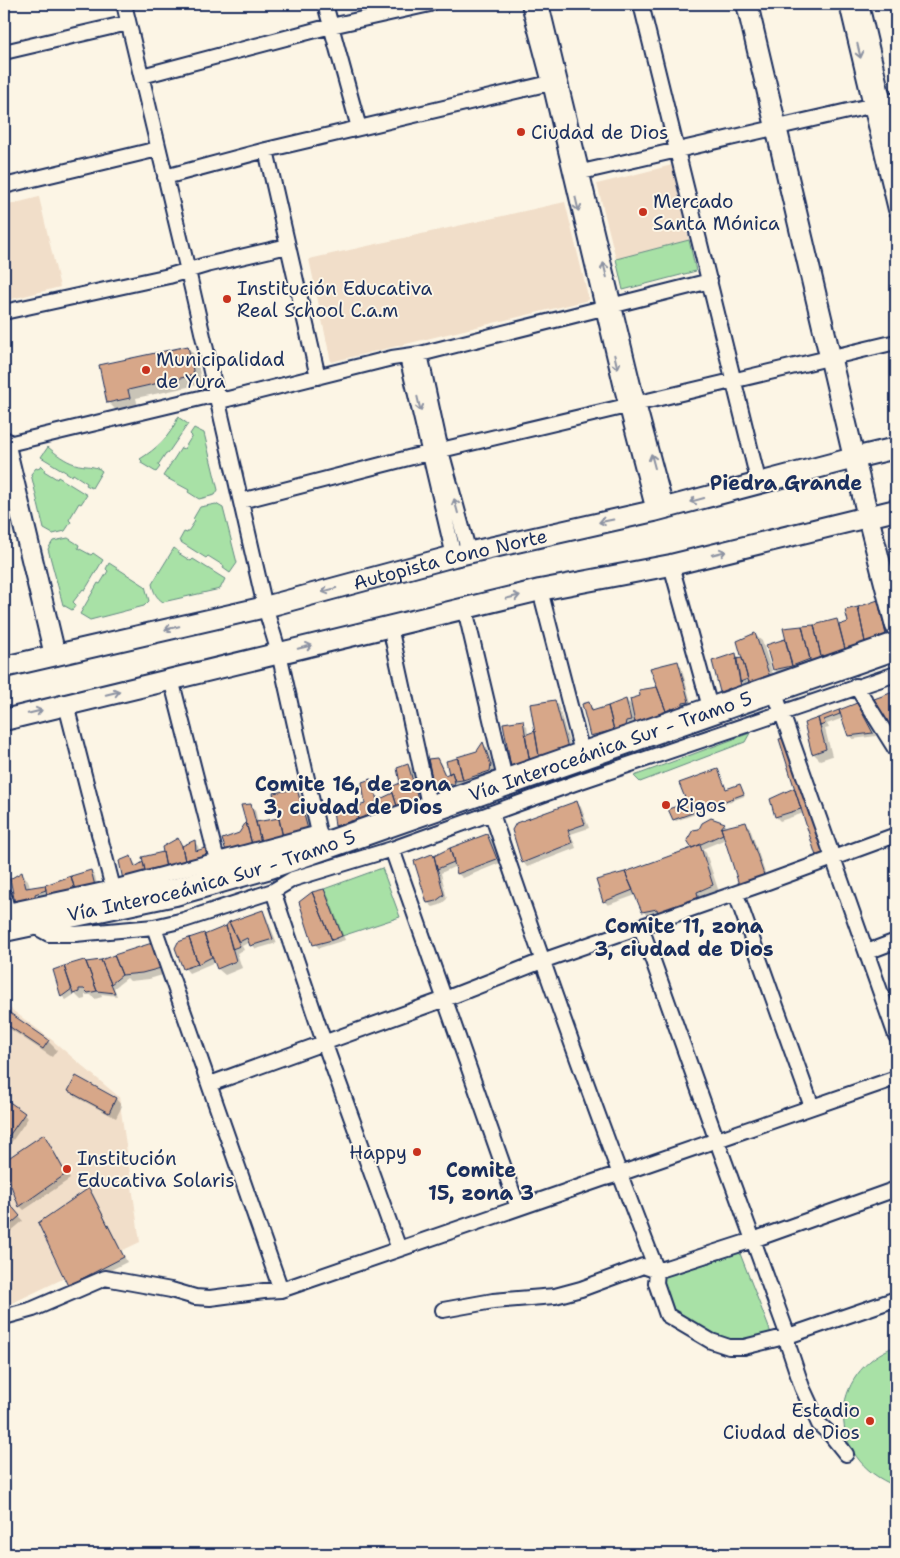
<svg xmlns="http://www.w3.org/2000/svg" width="900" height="1558" viewBox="0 0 900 1558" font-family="'Shantell Sans',sans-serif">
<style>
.built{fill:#f1dec9}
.green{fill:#a8e1a6;stroke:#628882}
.shadow{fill:#0003}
.building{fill:#d7a789;stroke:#1b2f5e}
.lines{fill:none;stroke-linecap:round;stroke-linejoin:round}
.street-casing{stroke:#1b2f5e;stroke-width:18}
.secondary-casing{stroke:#1b2f5e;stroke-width:24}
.highway-casing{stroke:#1b2f5e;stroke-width:30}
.street{stroke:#fcf5e5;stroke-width:14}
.secondary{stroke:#fcf5e5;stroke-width:20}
.highway{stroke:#fcf5e5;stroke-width:26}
.oneway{stroke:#8c92a2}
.poi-dot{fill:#c8321e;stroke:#fcf5e5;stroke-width:2}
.labels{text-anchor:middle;stroke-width:4;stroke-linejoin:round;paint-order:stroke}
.poi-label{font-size:19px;fill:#1b2f5e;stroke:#fcf5e5;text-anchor:start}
.street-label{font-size:19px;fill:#1b2f5e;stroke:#fcf5e5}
.neighbourhood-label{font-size:20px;font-weight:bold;fill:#1b2f5e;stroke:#fcf5e5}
</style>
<rect width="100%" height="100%" fill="#fcf5e5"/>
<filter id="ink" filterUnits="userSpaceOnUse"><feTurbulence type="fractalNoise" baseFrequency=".02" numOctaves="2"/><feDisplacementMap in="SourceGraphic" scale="10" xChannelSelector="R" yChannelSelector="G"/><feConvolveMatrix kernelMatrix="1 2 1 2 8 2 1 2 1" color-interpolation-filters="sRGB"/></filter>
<g filter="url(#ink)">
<!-- built -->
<path class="built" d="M 672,165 L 689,240 L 616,259 L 597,184 Z
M 39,197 L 60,287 L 4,301 L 4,206 Z
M 565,202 L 589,300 L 331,362 L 309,259 Z
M 4,1004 L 52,1040 L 119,1097 L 140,1242 L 4,1307 Z"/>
<!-- green -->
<path class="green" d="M 689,240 L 696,271 L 623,290 L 616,259 Z
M 178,417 L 188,424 L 168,453 L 166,453 L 158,465 L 160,467 L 156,472 L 141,463 L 142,461 L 140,459 C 156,449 171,436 178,417 Z
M 194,428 L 204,433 L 218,490 L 215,495 L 199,499 L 188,492 L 189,490 L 163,476 L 181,448 L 184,449 L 192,436 L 190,434 Z
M 48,447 C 56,454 65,461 75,464 C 84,467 96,465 102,471 L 92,488 L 86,485 L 87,483 L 73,474 L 72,476 L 41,457 Z
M 41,465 L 45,469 L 44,471 L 57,479 L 58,477 L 87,495 L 81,504 L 79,503 L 69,520 L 71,522 L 65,531 L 53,534 L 44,529 L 31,474 L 36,468 L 38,469 Z
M 216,504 L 223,508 L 237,563 L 230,573 L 223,568 L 224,566 L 208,556 L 206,558 L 179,541 L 184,532 L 187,533 L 195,521 L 193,519 L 200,507 Z
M 68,538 L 79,545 L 78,548 L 91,555 L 93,553 L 103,560 L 85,590 L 83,589 L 73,602 L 76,605 L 72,610 L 63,605 L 48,549 L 53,541 Z
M 174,548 L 178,551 L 178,553 L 191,561 L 193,559 L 225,579 L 220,589 L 163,602 C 156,597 154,593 152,584 Z
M 109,563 L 145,586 L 149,601 L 144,606 L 90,620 L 80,614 L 98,583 L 100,584 L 108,571 L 106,569 Z
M 750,733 L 745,742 L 640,782 L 634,776 Z
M 382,868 L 400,917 L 342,936 L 324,889 Z
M 739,1251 L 771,1333 C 759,1337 745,1343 732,1342 C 714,1341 688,1322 672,1312 L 661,1276 Z
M 896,1346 L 896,1486 C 825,1459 827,1372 896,1346 Z"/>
<!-- shadow -->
<path class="shadow" d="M 187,347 L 196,356 L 202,384 L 136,398 L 138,407 L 117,411 L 108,402 Z
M 878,601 L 882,605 L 890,639 L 778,674 L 774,669 L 767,646 L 787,640 L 816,627 L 836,620 L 842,626 L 849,622 Z
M 755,635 L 762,641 L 776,683 L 728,698 L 721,691 L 735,654 L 740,659 L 744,658 Z
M 677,662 L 681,666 L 692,706 L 643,729 L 635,721 L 636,726 L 598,742 L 591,735 L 588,703 L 595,711 L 626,700 L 634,708 L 642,697 L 641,691 L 658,688 Z
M 554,701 L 558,705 L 572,752 L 517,771 L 522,722 L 527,726 L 528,735 L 536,732 Z
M 857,704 L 861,708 L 876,736 L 853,739 L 849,735 L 843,718 L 827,724 L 829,728 L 825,729 L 832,756 L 820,760 L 813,753 L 818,719 Z
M 483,744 L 487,748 L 494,770 L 494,775 L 443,793 L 435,787 L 437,759 L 441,764 L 446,776 L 450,774 L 447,762 L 478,752 Z
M 408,765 L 412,769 L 421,803 L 341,829 L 336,825 L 366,805 L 370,781 L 374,785 L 379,801 L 395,794 L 401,784 Z
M 740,785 L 745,796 L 676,821 L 674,819 L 726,790 Z
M 796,789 L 829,861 L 745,891 L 726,839 L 702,849 L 706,853 L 719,892 L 649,918 L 643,911 L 636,895 L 608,905 L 604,901 L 625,873 L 694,849 L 688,840 L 711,819 L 724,824 L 727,828 L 746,824 L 750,828 L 766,876 L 818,857 L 804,813 L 780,821 L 776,817 L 771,799 Z
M 296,790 L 301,795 L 312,838 L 258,852 L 239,834 L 247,823 L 250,805 L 255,809 L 258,823 L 280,819 Z
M 577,803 L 581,807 L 589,828 L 571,834 L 576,848 L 527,867 L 523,862 Z
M 487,836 L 491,840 L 500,863 L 463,878 L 458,874 L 456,866 L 441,873 L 447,899 L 440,905 L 433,907 L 428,903 L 415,862 L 434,857 Z
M 178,840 L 183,846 L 194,842 L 198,846 L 199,851 L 205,849 L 209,853 L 211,864 L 137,890 L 130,858 L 138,867 L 143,864 L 145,866 L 164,853 Z
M 91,872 L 95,876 L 99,894 L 23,914 L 22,874 L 28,880 L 30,888 L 46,886 Z
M 324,891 L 328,895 L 345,940 L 319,948 L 315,944 Z
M 262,911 L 266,916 L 277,943 L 256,949 L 250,942 L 242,946 L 244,950 L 237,953 L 242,968 L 225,975 L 218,969 L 215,962 L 189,973 L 185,968 L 204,936 L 226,927 L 230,923 Z
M 151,945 L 158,951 L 166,974 L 149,979 L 130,981 L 127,978 L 114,988 L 117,996 L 101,994 L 102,997 L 95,999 L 91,995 L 85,995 L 85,999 L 81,1000 L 75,994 L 66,1000 L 62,996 L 54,971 L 89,964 Z
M 4,1011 L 48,1041 L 57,1050 L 52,1057 L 4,1025 Z
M 76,1078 L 116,1099 L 122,1106 L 116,1118 L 76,1097 L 69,1090 Z
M 4,1100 L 28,1118 L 4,1153 Z
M 43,1136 L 47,1140 L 70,1179 L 24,1210 L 20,1206 L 4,1162 Z
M 89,1190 L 93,1194 L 127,1262 L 73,1289 L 69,1285 Z
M 8,1204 L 23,1221 L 4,1237 L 4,1207 Z"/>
<!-- building -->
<path class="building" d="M 188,346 L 194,375 L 128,390 L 130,398 L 107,403 L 99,365 Z
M 878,600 L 886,635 L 865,642 L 858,607 Z
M 858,607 L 865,642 L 845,649 L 839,625 L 848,622 L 845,610 Z
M 837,619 L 846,653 L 822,661 L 814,625 Z
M 814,625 L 822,661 L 811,664 L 802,626 Z
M 802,626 L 810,659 L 792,666 L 783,628 Z
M 755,633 L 770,677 L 749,683 L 737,641 Z
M 785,639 L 792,666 L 773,670 L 766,645 Z
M 736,653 L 741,687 L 732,692 L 730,688 L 720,692 L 712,661 Z
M 742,658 L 748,679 L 740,682 L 736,659 Z
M 678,661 L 689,702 L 683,703 L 683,708 L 673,711 L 672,708 L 666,711 L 650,668 Z
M 657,687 L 666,711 L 664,714 L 635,723 L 630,699 L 640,696 L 639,690 Z
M 896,691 L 896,737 L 874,699 Z
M 626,699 L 631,720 L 626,721 L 625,726 L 614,730 L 608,706 Z
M 555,700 L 568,748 L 539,756 L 530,704 Z
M 589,702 L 592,711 L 608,706 L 614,730 L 590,736 L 582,704 Z
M 857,703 L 873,733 L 848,736 L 839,710 Z
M 839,710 L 840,714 L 824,720 L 825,724 L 820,726 L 818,718 Z
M 818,718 L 826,749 L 812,754 L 804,723 Z
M 523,720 L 530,763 L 511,767 L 503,723 Z
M 535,731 L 540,762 L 530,763 L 525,735 Z
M 784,738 L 826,857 L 765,883 L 764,875 L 816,856 L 779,739 Z
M 483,742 L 491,765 L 490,771 L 463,780 L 457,757 L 477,751 Z
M 437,758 L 445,775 L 452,772 L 455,783 L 438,789 L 434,787 L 428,759 Z
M 458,758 L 463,780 L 455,781 L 452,772 L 449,774 L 446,761 Z
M 408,764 L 418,799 L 397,806 L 391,787 L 400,783 L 397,768 Z
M 718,769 L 726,789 L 740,784 L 744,794 L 673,820 L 668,809 L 687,803 L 679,783 Z
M 371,779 L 381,814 L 359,823 L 355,807 L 365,804 L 362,782 Z
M 794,788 L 801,809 L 775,817 L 770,799 Z
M 297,789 L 309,833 L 284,842 L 273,793 Z
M 393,793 L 397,806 L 380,812 L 376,801 Z
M 577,801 L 585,824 L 568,830 L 572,843 L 522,863 L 512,830 L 516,823 Z
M 251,804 L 262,846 L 253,848 L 241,805 Z
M 355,807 L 358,819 L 335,826 L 333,811 Z
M 279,818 L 284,842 L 262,846 L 256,822 Z
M 711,818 L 725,823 L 721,828 L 723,834 L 692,848 L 687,840 L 693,830 L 699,829 L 702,823 Z
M 246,822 L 253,848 L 228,857 L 222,839 L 239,833 Z
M 746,822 L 764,875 L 740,888 L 721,828 Z
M 487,834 L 497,859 L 457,874 L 450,848 Z
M 178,838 L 182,846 L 186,866 L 167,873 L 162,847 Z
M 195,840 L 196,851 L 205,848 L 208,860 L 186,866 L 182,846 Z
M 700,845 L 713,885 L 697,892 L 699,901 L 658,915 L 657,909 L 642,912 L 625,872 Z
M 450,848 L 454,862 L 437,869 L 434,856 Z
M 163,852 L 167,873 L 147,879 L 142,857 Z
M 432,854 L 434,856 L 444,895 L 436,901 L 427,903 L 414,861 Z
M 131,856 L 135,867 L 143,862 L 147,879 L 123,880 L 119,861 Z
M 91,870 L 96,890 L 76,894 L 71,876 Z
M 22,872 L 26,888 L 45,885 L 46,890 L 35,894 L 36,903 L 16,908 L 10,879 Z
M 625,872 L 633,890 L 603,902 L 596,880 Z
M 71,876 L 76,894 L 48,900 L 45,885 Z
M 324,889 L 342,936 L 332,940 L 312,892 Z
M 312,892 L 332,940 L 313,945 L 299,902 Z
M 263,910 L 273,939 L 250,946 L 247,938 L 239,942 L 229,922 Z
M 229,922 L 240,946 L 232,949 L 226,926 Z
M 226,926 L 236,961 L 217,969 L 204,935 Z
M 204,933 L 212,957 L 198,964 L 189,938 Z
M 189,938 L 198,964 L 183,969 L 175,948 L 178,942 Z
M 152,943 L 161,968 L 142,973 L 122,975 L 114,955 Z
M 114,955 L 122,975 L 111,984 L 101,960 Z
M 84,960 L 86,962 L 97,991 L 88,993 L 84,989 L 79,989 L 79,992 L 73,994 L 64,966 Z
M 101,960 L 115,993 L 97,991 L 86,962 Z
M 64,966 L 72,989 L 61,997 L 53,970 Z
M 4,1009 L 49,1040 L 43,1049 L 4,1023 Z
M 76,1076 L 116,1098 L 109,1113 L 68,1091 Z
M 4,1098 L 25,1113 L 4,1143 Z
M 44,1134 L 66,1174 L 19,1207 L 4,1167 L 4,1161 Z
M 89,1188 L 124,1257 L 68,1286 L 38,1223 Z
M 8,1202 L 20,1216 L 4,1230 L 4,1206 Z"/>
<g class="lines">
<!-- street casing -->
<g class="street-casing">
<path id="street" d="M 124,4 L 188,271 L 265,607 L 279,653 L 319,833 L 328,845
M 325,4 L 359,128
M 529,4 L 550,83 L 622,388 L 654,511
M 541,4 L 633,385 L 666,508
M 641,4 L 759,484
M 847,4 L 896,210
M 861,4 L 896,154
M 4,52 L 128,23
M 142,76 L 331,26 L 430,4
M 266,150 L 318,377
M 573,174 L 896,100
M 165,177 L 266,150 L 550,83
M 4,186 L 158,149
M 4,312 L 169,276 L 206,265 L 288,246
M 420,354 L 441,451 L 469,553
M 407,357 L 454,556
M 4,445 L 217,394 L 224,400 L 392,358 L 420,354 L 710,281
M 241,501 L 416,456 L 896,342
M 671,565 L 711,711
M 540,590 L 583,756
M 465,609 L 506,783
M 390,627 L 430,809
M 171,679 L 217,860
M 856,686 L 896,750
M 773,688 L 896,1036
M 66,705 L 113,888
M 492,814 C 544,967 598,1120 657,1271 L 656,1283 L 667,1315 L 711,1341 L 729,1347 L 744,1347 L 788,1336 L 896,1299
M 392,849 L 518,1208
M 273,891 L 324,1042 L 399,1249
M 736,894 L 812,1107
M 4,896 L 7,911
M 7,911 L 49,934 L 75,934 L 154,927 L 184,920 L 273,891 L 293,879 L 392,849 L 575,783 L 896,674
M 7,911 L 113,888 L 319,833
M 154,927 L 281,1290
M 641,927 L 717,1141 L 788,1336 L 788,1345 L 802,1387 L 819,1424 L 830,1434 L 846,1454
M 867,952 L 896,941
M 210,1084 L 445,999 L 542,961 L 765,883 L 896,835
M 443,1310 L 493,1301 L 555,1296 L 581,1289 L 643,1266 L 657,1271 L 753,1240 L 896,1189
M 4,1317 L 33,1309 L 105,1278 L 171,1290 L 195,1297 L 210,1298 L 264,1291 L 281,1290 L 605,1178 L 619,1174 L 896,1078"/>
</g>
<!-- secondary casing -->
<g class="secondary-casing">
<g id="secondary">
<path d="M 747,4 L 868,517 L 896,626"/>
<path d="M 4,442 L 55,655"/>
<path id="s1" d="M 4,667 L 265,607 L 454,556 L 654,511 L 854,458 L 896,448"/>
<path d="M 4,720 L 540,590 L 671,565 L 896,510"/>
</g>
</g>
<!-- highway casing -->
<g class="highway-casing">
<g id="highway">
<path id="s2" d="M 4,928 L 175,892 L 270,865 L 896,646"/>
</g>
</g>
<!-- street -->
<use href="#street" class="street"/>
<!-- secondary -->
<use href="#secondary" class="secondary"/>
<!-- highway -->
<use href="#highway" class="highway"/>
</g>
<!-- one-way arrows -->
<defs><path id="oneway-shaft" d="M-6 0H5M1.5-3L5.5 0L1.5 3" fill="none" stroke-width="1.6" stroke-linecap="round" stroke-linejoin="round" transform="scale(1.25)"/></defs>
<g class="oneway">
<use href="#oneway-shaft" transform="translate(859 51) rotate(77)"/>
<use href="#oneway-shaft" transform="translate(577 204) rotate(77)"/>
<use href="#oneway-shaft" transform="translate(605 270) rotate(-104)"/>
<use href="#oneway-shaft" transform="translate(616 362) rotate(77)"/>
<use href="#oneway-shaft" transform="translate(419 404) rotate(77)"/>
<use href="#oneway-shaft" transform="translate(653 461) rotate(-105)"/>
<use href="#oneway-shaft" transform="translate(697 500) rotate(165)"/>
<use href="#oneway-shaft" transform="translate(456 506) rotate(-105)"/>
<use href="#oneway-shaft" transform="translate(606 521) rotate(169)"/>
<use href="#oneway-shaft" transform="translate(719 553) rotate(-14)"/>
<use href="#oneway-shaft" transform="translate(329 590) rotate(165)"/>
<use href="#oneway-shaft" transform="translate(513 597) rotate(-14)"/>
<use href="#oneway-shaft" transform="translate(172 628) rotate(167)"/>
<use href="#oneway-shaft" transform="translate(305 647) rotate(-13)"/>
<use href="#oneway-shaft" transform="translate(113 693) rotate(-14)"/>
<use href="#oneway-shaft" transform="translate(35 712) rotate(-14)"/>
</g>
</g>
<!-- markers -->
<g class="poi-dot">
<circle cx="521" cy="132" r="5"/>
<circle cx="643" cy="212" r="5"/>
<circle cx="227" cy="299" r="5"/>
<circle cx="146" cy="370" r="5"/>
<circle cx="666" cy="805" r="5"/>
<circle cx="417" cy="1152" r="5"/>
<circle cx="67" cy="1169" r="5"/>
<circle cx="870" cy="1421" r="5"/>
</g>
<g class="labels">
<!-- poi labels -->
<g class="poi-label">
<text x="531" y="139">Ciudad de Dios</text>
<text x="653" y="208">Mercado<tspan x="653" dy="22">Santa Mónica</tspan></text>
<text x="237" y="295">Institución Educativa<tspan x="237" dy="22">Real School C.a.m</tspan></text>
<text x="156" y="366">Municipalidad<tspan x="156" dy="22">de Yura</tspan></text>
<text x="676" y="812">Rigos</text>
<text x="407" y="1159" text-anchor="end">Happy</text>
<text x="77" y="1165">Institución<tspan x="77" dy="22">Educativa Solaris</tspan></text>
<text x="860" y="1417" text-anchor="end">Estadio<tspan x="860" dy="22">Ciudad de Dios</tspan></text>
</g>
<!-- street labels -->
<g class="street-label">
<text dy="7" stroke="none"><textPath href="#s1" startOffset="459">Autopista Cono Norte</textPath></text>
<text dy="7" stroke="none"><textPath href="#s2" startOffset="634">Vía Interoceánica Sur - Tramo 5</textPath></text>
<text dy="7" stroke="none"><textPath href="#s2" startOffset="214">Vía Interoceánica Sur - Tramo 5</textPath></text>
</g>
<!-- neighbourhood labels -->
<g class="neighbourhood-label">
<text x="786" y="490">Piedra Grande</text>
<text x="353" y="791">Comite 16, de zona<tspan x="353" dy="23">3, ciudad de Dios</tspan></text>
<text x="684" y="933">Comite 11, zona<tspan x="684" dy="23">3, ciudad de Dios</tspan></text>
<text x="481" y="1177">Comite<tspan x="481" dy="23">15, zona 3</tspan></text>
</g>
</g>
<!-- margin -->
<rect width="900" height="1558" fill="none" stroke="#fcf5e5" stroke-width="20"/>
<rect x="10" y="10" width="880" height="1538" fill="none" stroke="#1b2f5e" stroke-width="2" filter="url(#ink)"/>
</svg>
